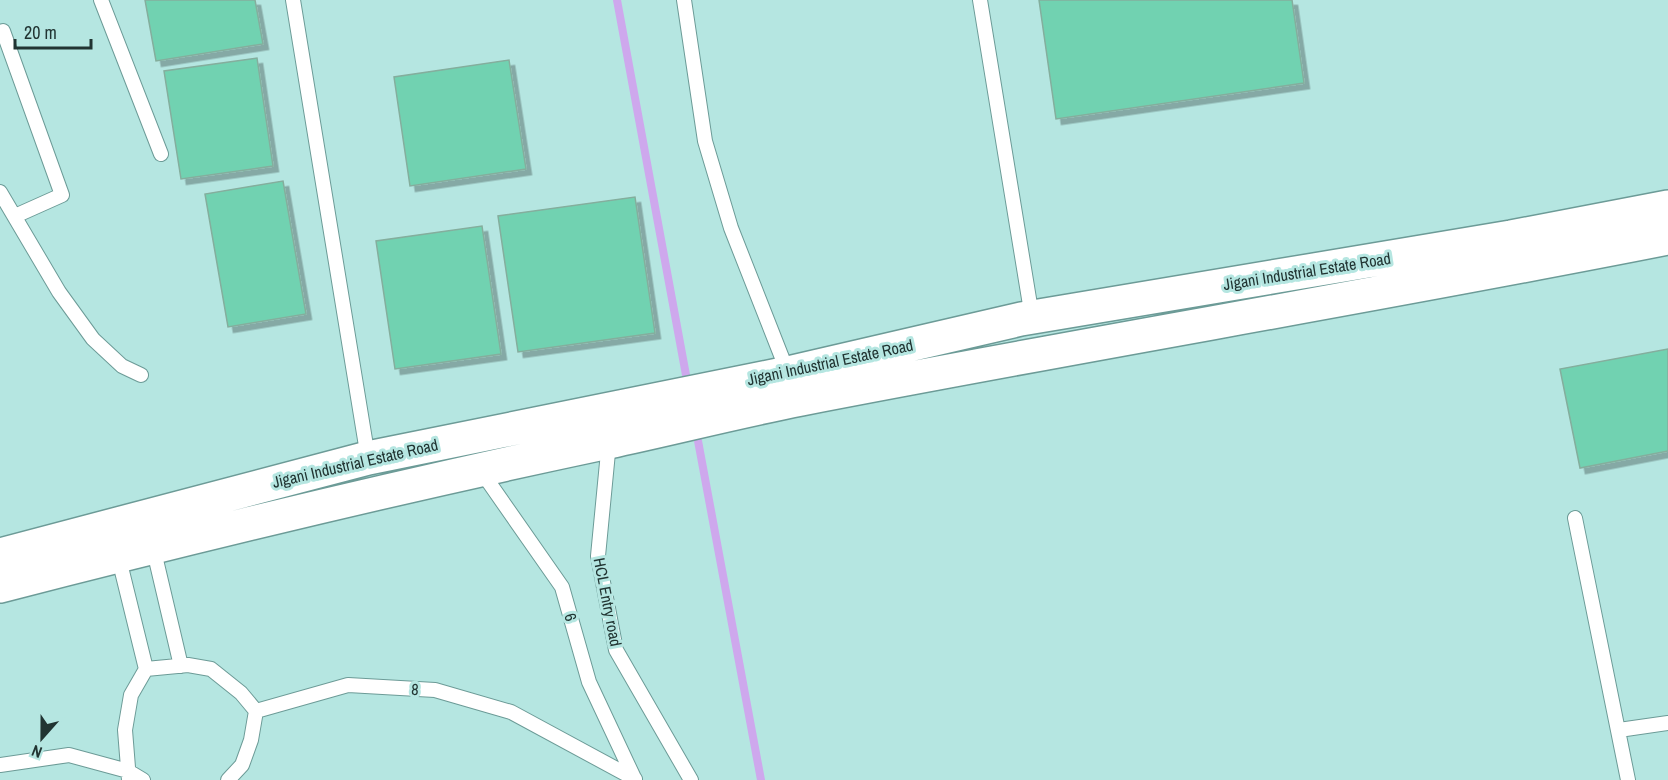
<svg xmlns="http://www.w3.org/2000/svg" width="1668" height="780" viewBox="0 0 1668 780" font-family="'Archivo Narrow',sans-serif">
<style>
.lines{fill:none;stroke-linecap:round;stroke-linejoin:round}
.stream{stroke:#cea8ed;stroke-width:8}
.building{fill:#71d2b1;stroke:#84ae9d;stroke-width:1.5;filter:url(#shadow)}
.lane-casing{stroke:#6c9b97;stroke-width:16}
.secondary-casing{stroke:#6c9b97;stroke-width:36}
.lane{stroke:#fff;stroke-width:14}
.secondary{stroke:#fff;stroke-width:33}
.labels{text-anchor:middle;stroke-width:6;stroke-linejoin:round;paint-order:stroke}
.street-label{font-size:16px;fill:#213432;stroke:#b5e6e1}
</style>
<defs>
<filter id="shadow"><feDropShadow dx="5.5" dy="5.5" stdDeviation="0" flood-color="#0004"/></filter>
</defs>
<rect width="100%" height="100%" fill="#b5e6e1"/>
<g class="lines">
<!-- stream -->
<path class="stream" d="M 617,0 L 688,386
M 696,430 L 761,780"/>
</g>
<!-- building -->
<path class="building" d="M 145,0 L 255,0 L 263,44 L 156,61 Z
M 1039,0 L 1292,0 L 1304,83 L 1056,119 Z
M 257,58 L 273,166 L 181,179 L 164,71 Z
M 509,60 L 526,169 L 410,186 L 394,77 Z
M 283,181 L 306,314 L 228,327 L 205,194 Z
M 635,197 L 655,333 L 518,352 L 498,216 Z
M 482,226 L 501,354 L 395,369 L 376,241 Z
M 1668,349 L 1668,451 L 1580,468 L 1560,369 Z"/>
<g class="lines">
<!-- lane casing -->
<g class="lane-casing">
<path id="lane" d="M 101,0 L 161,154
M 293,0 L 368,458
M 684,0 L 705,141 L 731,228 L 788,373
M 980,0 L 1032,317
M 3,31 L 62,195 L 15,216
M 0,192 L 59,292 L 93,339 L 122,366 L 141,375
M 609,442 L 598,556 L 616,650 L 691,780
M 481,471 L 562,587 L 589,682 L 635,780
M 1575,518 L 1628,780
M 153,547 L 181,666
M 118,555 L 146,669
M 1619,730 L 1668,723
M 0,765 L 69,755 L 128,771 L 143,780
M 129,780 L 125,730 L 131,695 L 146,669 L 188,665 L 211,669 L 241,693 L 256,711
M 228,780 L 242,765 L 251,740 L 256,711 L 348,685 L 435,690 L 511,712 L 635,779"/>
</g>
<!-- secondary casing -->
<g class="secondary-casing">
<path id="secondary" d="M 0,555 L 368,458 L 788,373 L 1021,319 L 1511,237 L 1668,207
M 0,586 C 202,534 405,485 608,442 C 673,428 736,412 801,399 C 1089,343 1380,295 1668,238"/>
</g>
<!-- lane -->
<use href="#lane" class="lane"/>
<!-- secondary -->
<use href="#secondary" class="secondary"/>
</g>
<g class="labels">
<!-- street labels -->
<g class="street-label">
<text transform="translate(1307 271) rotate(-9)" y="6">Jigani Industrial Estate Road</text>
<text transform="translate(830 362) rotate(-12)" y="6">Jigani Industrial Estate Road</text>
<text transform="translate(355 463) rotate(-13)" y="6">Jigani Industrial Estate Road</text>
<text transform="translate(608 602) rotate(79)" y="6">HCL Entry road</text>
<text transform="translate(571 617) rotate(74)" y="6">6</text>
<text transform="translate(415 689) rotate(3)" y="6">8</text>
</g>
</g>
<!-- north arrow -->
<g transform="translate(42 738) rotate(201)" stroke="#b5e6e1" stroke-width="4.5" paint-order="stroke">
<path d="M0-4.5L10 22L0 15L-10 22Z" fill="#213432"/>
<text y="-9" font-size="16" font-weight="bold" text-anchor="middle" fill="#213432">N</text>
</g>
<!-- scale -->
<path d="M15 39v9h76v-9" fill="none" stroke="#213432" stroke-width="3"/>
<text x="24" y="39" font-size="18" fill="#213432" stroke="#b5e6e1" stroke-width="4.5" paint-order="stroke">20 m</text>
</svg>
